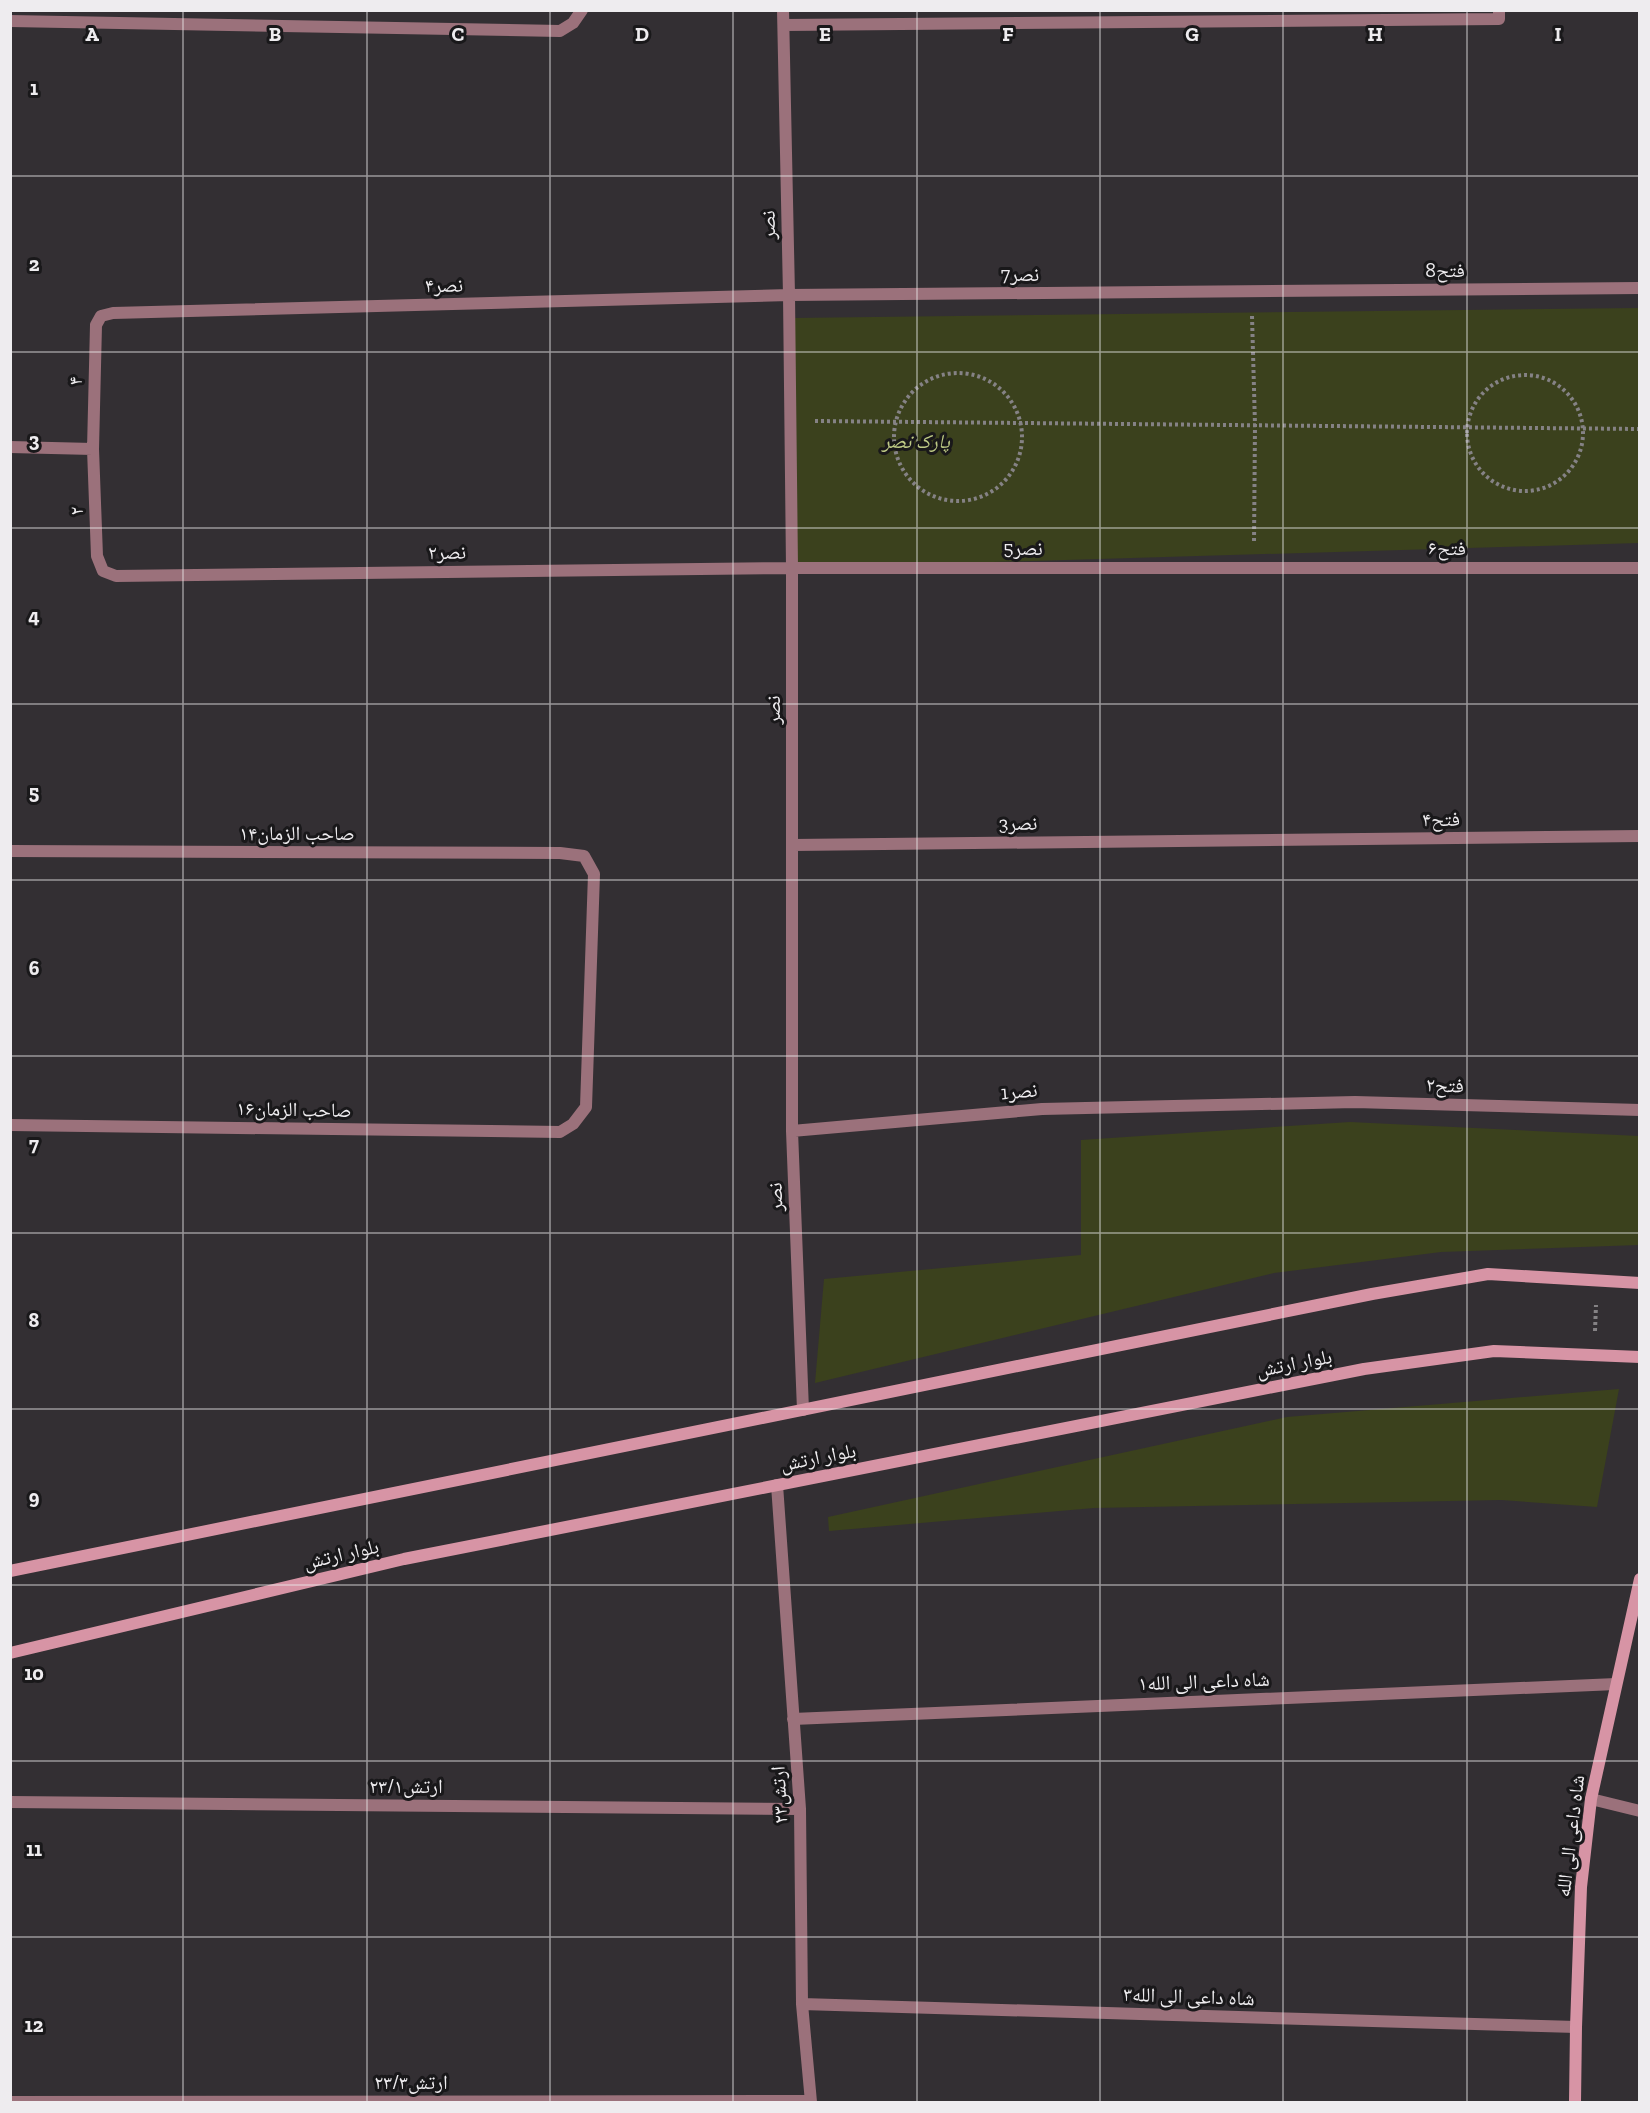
<svg xmlns="http://www.w3.org/2000/svg" width="1650" height="2113" viewBox="0 0 1650 2113" font-family="'Zilla Slab','Noto Naskh Arabic',serif">
<style>
.green{fill:#3b411d}
.lines{fill:none;stroke-linecap:round;stroke-linejoin:round}
.path{stroke:#858285;stroke-width:4;stroke-dasharray:3 3;stroke-linecap:butt}
.street{stroke:#9b717b;stroke-width:12}
.secondary{stroke:#d794a5;stroke-width:12}
.grid{fill:none;stroke:#eeecef;stroke-width:1.5;stroke-opacity:0.55}
.labels{text-anchor:middle;stroke-width:6;stroke-linejoin:round;paint-order:stroke}
.street-label{font-size:20px;fill:#eeecef;stroke:#19181a}
.park-label{font-size:20px;font-style:italic;fill:#beca85;stroke:#19181a}
.grid-label{font-size:20px;text-anchor:middle;font-weight:bold;fill:#eeecef;stroke:#19181a;stroke-width:6;stroke-linejoin:round;paint-order:stroke}
</style>
<rect width="100%" height="100%" fill="#332f33"/>
<!-- green -->
<path class="green" d="M 1639,308 L 1639,543 L 792,568 L 793,318 Z
M 1350,1122 L 1639,1136 L 1639,1245 L 1441,1252 L 1274,1273 L 815,1383 L 824,1279 L 1081,1255 L 1081,1140 Z
M 1619,1389 L 1597,1507 L 1501,1500 L 1094,1508 L 829,1531 L 828,1517 L 1287,1417 Z"/>
<g class="lines">
<!-- path -->
<path class="path" d="M 1252,316 L 1255,425 L 1254,543
M894 437a64 64 0 1 1 128 0a64 64 0 1 1-128 0Z
M1467 433a58 58 0 1 1 116 0a58 58 0 1 1-116 0Z
M 815,421 L 1640,429
M 1595,1331 L 1596,1305"/>
<!-- street -->
<path class="street" d="M 783,10 L 789,295 L 792,568 L 792,1131 L 803,1410
M 10,21 L 560,31 L 573,23 L 582,10
M 784,25 L 1499,19 L 1499,10
M 1640,288 L 789,295 L 113,313 L 101,316 L 96,325 L 93,449 L 97,556 L 103,571 L 116,576 L 792,568 L 1640,568
M 10,447 L 93,449
M 793,845 L 1640,836
M 10,851 L 560,853 L 584,856 L 594,874 L 586,1107 L 573,1124 L 560,1132 L 10,1125
M 792,1131 L 1042,1109 L 1355,1102 L 1640,1110
M 777,1485 L 800,1809 L 802,2004 L 811,2102
M 793,1719 L 1616,1684
M 1591,1799 L 1640,1811
M 10,1802 L 800,1809
M 802,2004 L 1576,2027
M 10,2102 L 811,2101"/>
<!-- secondary -->
<path class="secondary" d="M 10,1571 L 1372,1294 L 1488,1274 L 1640,1283
M 10,1653 L 404,1559 L 1364,1369 L 1494,1351 L 1640,1357
M 1575,2102 L 1576,2027 L 1581,1887 L 1591,1799 L 1640,1579"/>
</g>
<!-- grid -->
<path class="grid" d="M 183,10 L 183,2102M 367,10 L 367,2102M 550,10 L 550,2102M 733,10 L 733,2102M 917,10 L 917,2102M 1100,10 L 1100,2102M 1283,10 L 1283,2102M 1467,10 L 1467,2102M 10,176 L 1640,176M 10,352 L 1640,352M 10,528 L 1640,528M 10,704 L 1640,704M 10,880 L 1640,880M 10,1056 L 1640,1056M 10,1233 L 1640,1233M 10,1409 L 1640,1409M 10,1585 L 1640,1585M 10,1761 L 1640,1761M 10,1937 L 1640,1937"/>
<g class="labels">
<!-- street labels -->
<g class="street-label">
<text transform="translate(768 225) rotate(-91)" y="7">نصر</text>
<text x="1445" y="277">8فتح</text>
<text x="1020" y="281">7نصر</text>
<text transform="translate(444 285) rotate(-1)" y="7">۴نصر</text>
<text transform="translate(75 381) rotate(-89)" y="7">۴</text>
<text transform="translate(76 511) rotate(-92)" y="7">۲</text>
<text x="1023" y="555">5نصر</text>
<text x="1447" y="555">۶فتح</text>
<text transform="translate(447 552) rotate(-1)" y="7">نصر۲</text>
<text transform="translate(773 710) rotate(-90)" y="7">نصر</text>
<text transform="translate(1441 819) rotate(-1)" y="7">فتح۴</text>
<text transform="translate(1018 823) rotate(-1)" y="7">3نصر</text>
<text x="297" y="840">صاحب الزمان۱۴</text>
<text transform="translate(1445 1085) rotate(2)" y="7">۲فتح</text>
<text transform="translate(1019 1091) rotate(-5)" y="7">1نصر</text>
<text transform="translate(294 1109) rotate(1)" y="7">صاحب الزمان۱۶</text>
<text transform="translate(775 1197) rotate(-92)" y="7">نصر</text>
<text transform="translate(1294 1363) rotate(-11)" y="7">بلوار ارتش</text>
<text transform="translate(818 1457) rotate(-11)" y="7">بلوار ارتش</text>
<text transform="translate(341 1554) rotate(-13)" y="7">بلوار ارتش</text>
<text transform="translate(1204 1681) rotate(-2)" y="7">شاه داعی الی الله۱</text>
<text x="406" y="1793">۲۳/۱ارتش</text>
<text transform="translate(779 1795) rotate(-93)" y="7">ارتش۲۳</text>
<text transform="translate(1570 1836) rotate(-83)" y="7">شاه داعی الی الله</text>
<text transform="translate(1189 1996) rotate(2)" y="7">شاه داعی الی الله۳</text>
<text x="411" y="2089">۲۳/۳ارتش</text>
</g>
<!-- park labels -->
<g class="park-label">
<text x="916" y="448">پارک نصر</text>
</g>
</g>
<g class="grid-label">
<text x="92" y="41">A</text>
<text x="275" y="41">B</text>
<text x="458" y="41">C</text>
<text x="642" y="41">D</text>
<text x="825" y="41">E</text>
<text x="1008" y="41">F</text>
<text x="1192" y="41">G</text>
<text x="1375" y="41">H</text>
<text x="1558" y="41">I</text>
<text x="34" y="95">1</text>
<text x="34" y="271">2</text>
<text x="34" y="447">3</text>
<text x="34" y="623">4</text>
<text x="34" y="799">5</text>
<text x="34" y="975">6</text>
<text x="34" y="1151">7</text>
<text x="34" y="1327">8</text>
<text x="34" y="1504">9</text>
<text x="34" y="1680">10</text>
<text x="34" y="1856">11</text>
<text x="34" y="2032">12</text>
</g>
<!-- border -->
<rect width="1650" height="2113" fill="none" stroke="#eeecef" stroke-width="24"/>
</svg>
